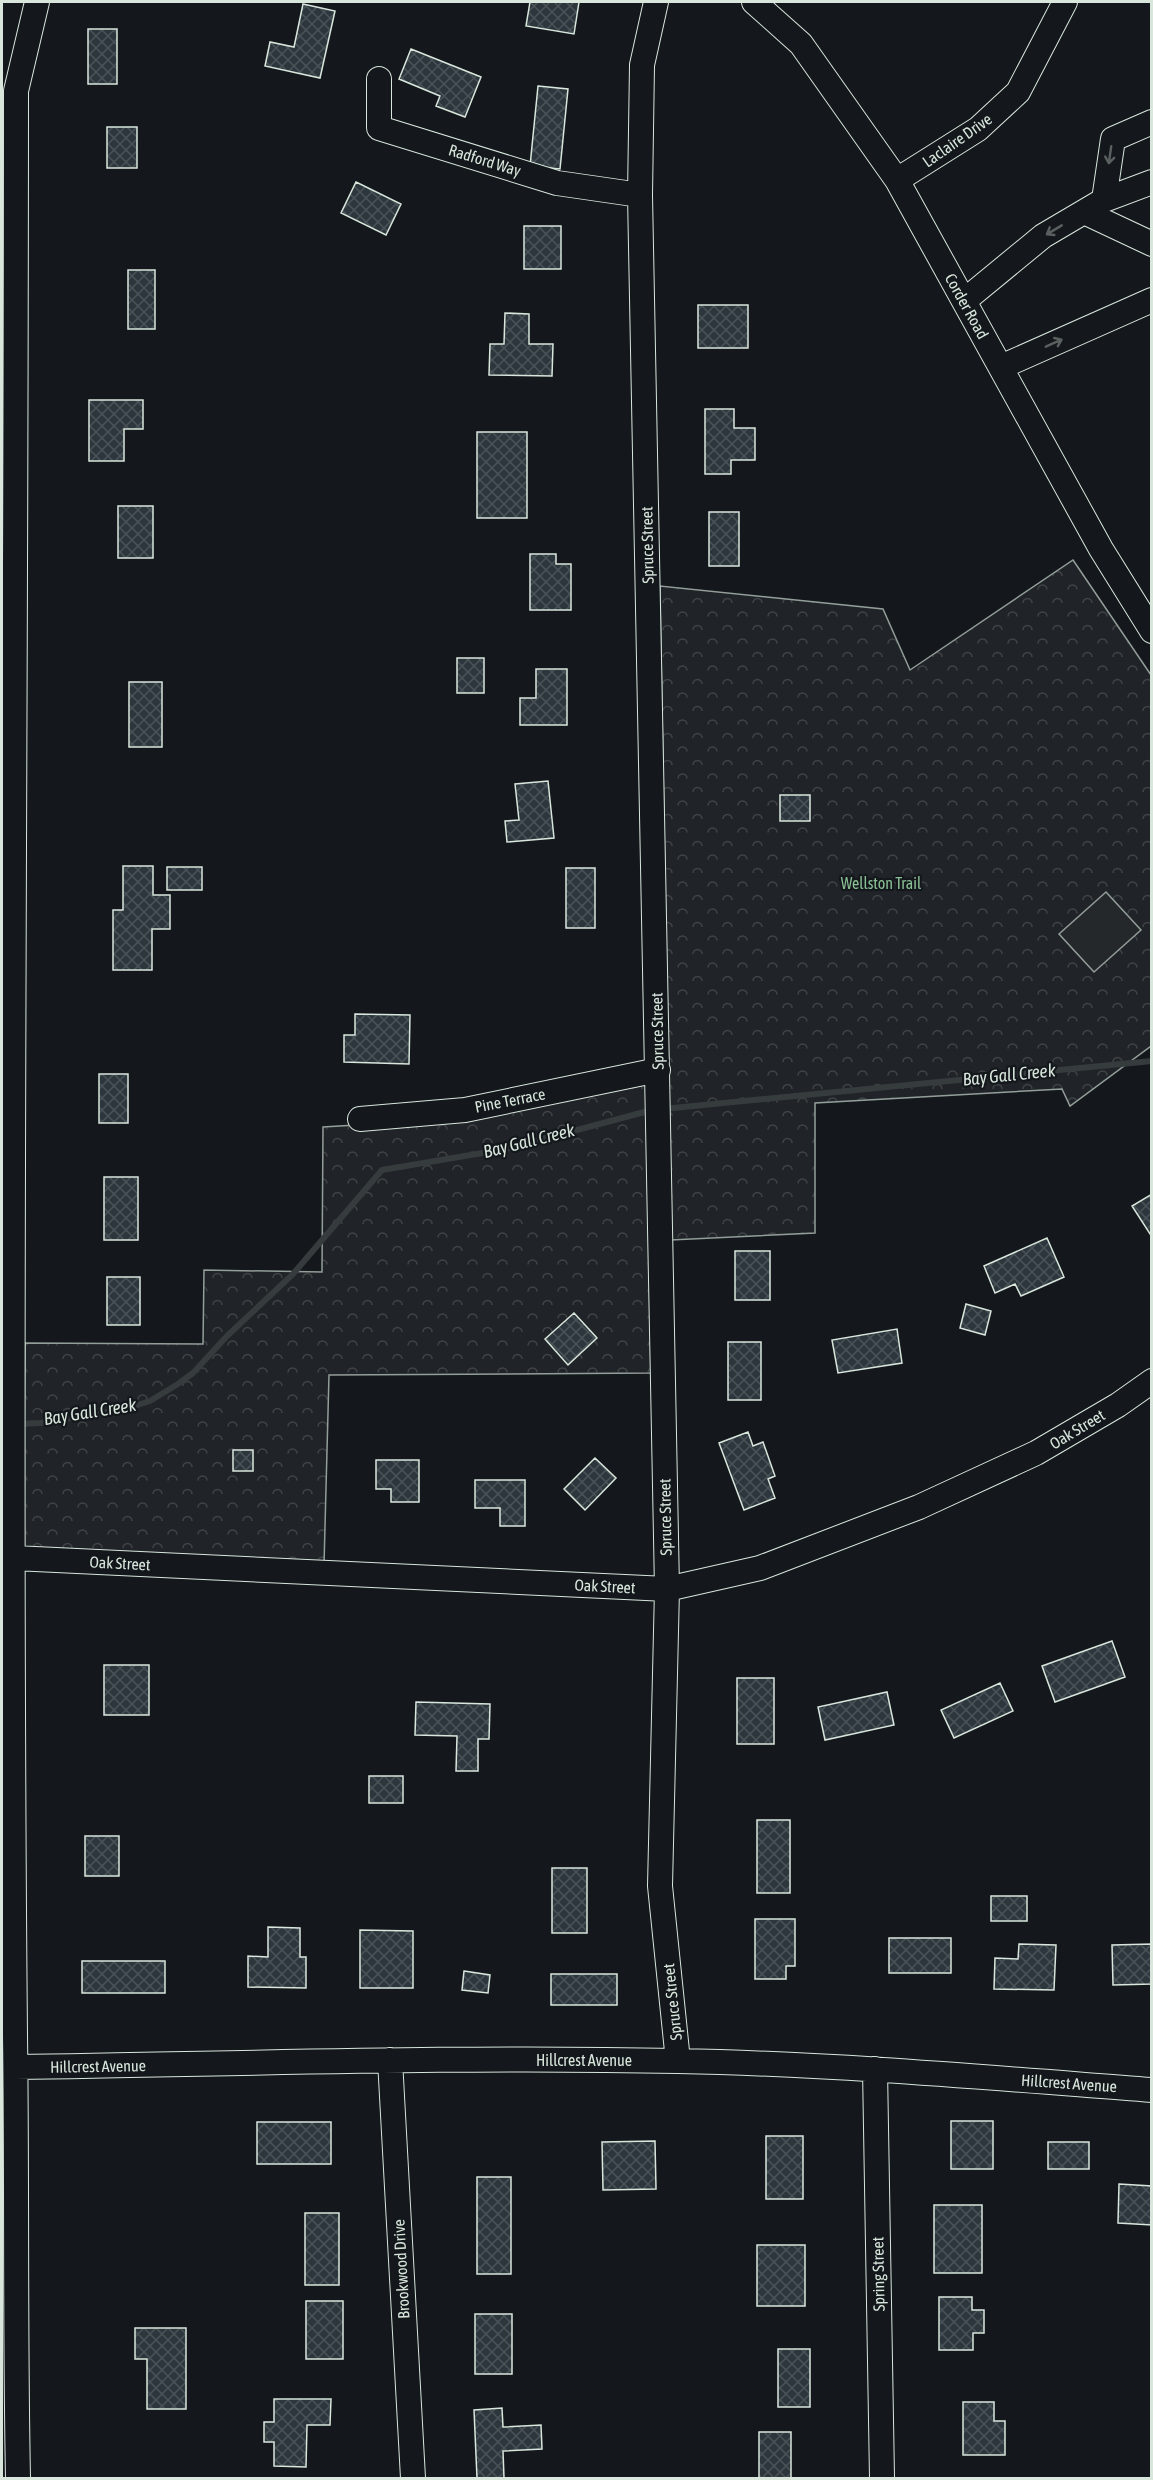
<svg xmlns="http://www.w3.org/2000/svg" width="1153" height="2480" viewBox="0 0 1153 2480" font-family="'Asap Condensed',sans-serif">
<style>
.park{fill:url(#park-crowns);stroke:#939e99;stroke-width:1.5}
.parking{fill:#24282b;stroke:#939e99;stroke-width:1.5}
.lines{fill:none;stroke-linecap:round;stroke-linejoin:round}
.stream{stroke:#363b3e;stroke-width:6}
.building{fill:url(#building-cross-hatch);stroke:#d8e6dc;stroke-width:1.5}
.minor-casing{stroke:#d8e6dc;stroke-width:26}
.minor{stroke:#14181c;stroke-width:24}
.oneway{stroke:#59605f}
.labels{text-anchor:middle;stroke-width:4.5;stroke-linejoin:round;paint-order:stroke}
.street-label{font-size:16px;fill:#d8e6dc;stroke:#14181c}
.park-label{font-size:16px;fill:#8ac095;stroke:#14181c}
.water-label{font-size:18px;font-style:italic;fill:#d8e6dc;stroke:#14181c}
</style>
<defs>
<pattern id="park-crowns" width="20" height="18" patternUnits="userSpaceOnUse" patternTransform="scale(1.5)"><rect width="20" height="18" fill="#202428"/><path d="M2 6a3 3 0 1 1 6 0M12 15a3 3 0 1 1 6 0" fill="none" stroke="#404447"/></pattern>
<pattern id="building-cross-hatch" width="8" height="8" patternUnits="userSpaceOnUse" patternTransform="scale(1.5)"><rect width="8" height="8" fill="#2c363c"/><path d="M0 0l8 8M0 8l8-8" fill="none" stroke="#4a5358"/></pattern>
</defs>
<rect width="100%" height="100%" fill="#14181c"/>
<!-- park -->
<path class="park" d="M 1073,560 L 1151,675 L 1151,1046 L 1070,1106 L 1062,1089 L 815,1103 L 815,1233 L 671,1240 L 660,586 L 883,609 L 910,670 Z
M 651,1078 L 652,1373 L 329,1375 L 324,1565 L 23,1551 L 25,1343 L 203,1344 L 204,1270 L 322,1272 L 323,1127 L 473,1118 Z"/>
<!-- parking -->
<path class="parking" d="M 1106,892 L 1141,930 L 1094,972 L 1059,934 Z"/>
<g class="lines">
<!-- stream -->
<path class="stream" d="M 663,1109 L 1152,1061
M 16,1424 L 40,1423 L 122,1410 L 150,1401 L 178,1384 L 193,1373 L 227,1336 L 293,1274 L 382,1170 L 506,1149 L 652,1110"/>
</g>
<!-- building -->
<path class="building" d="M 530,2 L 579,2 L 574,34 L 526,26 Z
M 303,4 L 335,11 L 320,78 L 265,66 L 270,42 L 294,47 Z
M 88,29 L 117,29 L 117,84 L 88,84 Z
M 411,49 L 481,77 L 465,117 L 436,106 L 440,96 L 399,79 Z
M 538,86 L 568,89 L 560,169 L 530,166 Z
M 107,127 L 137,127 L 137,168 L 107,168 Z
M 356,182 L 401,204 L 386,235 L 341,213 Z
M 524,226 L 561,226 L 561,269 L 524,269 Z
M 128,270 L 155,270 L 155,329 L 128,329 Z
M 698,305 L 748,305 L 748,348 L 698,348 Z
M 505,313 L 529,314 L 529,344 L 553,344 L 552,376 L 489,375 L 490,344 L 504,344 Z
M 89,400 L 143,400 L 143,429 L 124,429 L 124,461 L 89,461 Z
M 705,409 L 734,409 L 734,428 L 755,428 L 755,460 L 731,460 L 731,474 L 705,474 Z
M 477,432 L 527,432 L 527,518 L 477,518 Z
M 118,506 L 153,506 L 153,558 L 118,558 Z
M 709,512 L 739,512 L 739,566 L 709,566 Z
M 530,554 L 556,554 L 556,564 L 571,564 L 571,610 L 530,610 Z
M 457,658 L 484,658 L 484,693 L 457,693 Z
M 536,669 L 567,669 L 567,725 L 520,725 L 520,698 L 536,698 Z
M 129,682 L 162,682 L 162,747 L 129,747 Z
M 548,781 L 554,838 L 507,842 L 505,821 L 519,820 L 515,784 Z
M 780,795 L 810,795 L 810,821 L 780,821 Z
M 123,866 L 153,866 L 153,895 L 170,895 L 170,929 L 152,929 L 152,970 L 113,970 L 113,910 L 123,910 Z
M 167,867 L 202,867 L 202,890 L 167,890 Z
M 566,868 L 595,868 L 595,928 L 566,928 Z
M 355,1014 L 410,1015 L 409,1064 L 344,1062 L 344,1035 L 355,1035 Z
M 99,1074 L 128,1074 L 128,1123 L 99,1123 Z
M 104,1177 L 138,1177 L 138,1240 L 104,1240 Z
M 1152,1194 L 1152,1237 L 1132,1206 Z
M 1047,1238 L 1064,1277 L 1021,1296 L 1015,1284 L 995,1293 L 984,1266 Z
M 735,1251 L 770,1251 L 770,1300 L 735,1300 Z
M 107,1277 L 140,1277 L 140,1325 L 107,1325 Z
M 966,1304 L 991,1311 L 985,1335 L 960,1328 Z
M 574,1313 L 597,1338 L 568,1365 L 545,1339 Z
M 897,1329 L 902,1363 L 838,1373 L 832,1340 Z
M 728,1342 L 761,1342 L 761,1400 L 728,1400 Z
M 748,1432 L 753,1446 L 763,1442 L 775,1476 L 768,1479 L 775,1498 L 744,1510 L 719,1443 Z
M 233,1450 L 253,1450 L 253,1471 L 233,1471 Z
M 595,1458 L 616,1478 L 585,1510 L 564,1489 Z
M 376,1460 L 419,1460 L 419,1502 L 391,1502 L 391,1489 L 376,1489 Z
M 475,1480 L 525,1480 L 525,1526 L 500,1526 L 500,1508 L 475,1508 Z
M 1112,1641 L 1125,1677 L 1055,1702 L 1042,1666 Z
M 104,1665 L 149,1665 L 149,1715 L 104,1715 Z
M 737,1678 L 774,1678 L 774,1744 L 737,1744 Z
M 1000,1683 L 1013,1711 L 954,1738 L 941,1710 Z
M 887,1692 L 894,1725 L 825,1740 L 818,1707 Z
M 416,1702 L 490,1704 L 489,1739 L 478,1739 L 478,1771 L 456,1771 L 457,1736 L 415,1735 Z
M 369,1776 L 403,1776 L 403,1803 L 369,1803 Z
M 757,1820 L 790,1820 L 790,1893 L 757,1893 Z
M 85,1836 L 119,1836 L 119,1876 L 85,1876 Z
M 552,1868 L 587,1868 L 587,1933 L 552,1933 Z
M 991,1896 L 1027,1896 L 1027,1921 L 991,1921 Z
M 755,1919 L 795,1919 L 795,1966 L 786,1966 L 786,1979 L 755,1979 Z
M 268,1927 L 300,1928 L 300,1957 L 306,1957 L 306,1988 L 248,1987 L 248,1956 L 268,1957 Z
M 360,1930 L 413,1931 L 413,1988 L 360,1988 Z
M 889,1938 L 951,1938 L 951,1973 L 889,1973 Z
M 1019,1944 L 1056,1945 L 1054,1990 L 994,1989 L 995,1958 L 1018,1959 Z
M 1152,1944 L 1152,1984 L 1113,1985 L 1112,1945 Z
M 82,1961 L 165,1961 L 165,1993 L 82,1993 Z
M 464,1971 L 490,1975 L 488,1993 L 462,1990 Z
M 551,1974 L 617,1974 L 617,2005 L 551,2005 Z
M 951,2121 L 993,2121 L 993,2169 L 951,2169 Z
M 257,2122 L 331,2122 L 331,2164 L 257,2164 Z
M 766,2136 L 803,2136 L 803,2199 L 766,2199 Z
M 655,2141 L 656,2189 L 603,2190 L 602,2142 Z
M 1048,2142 L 1089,2142 L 1089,2169 L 1048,2169 Z
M 477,2177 L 511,2177 L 511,2274 L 477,2274 Z
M 1119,2184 L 1152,2186 L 1152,2225 L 1118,2223 Z
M 934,2205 L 982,2205 L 982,2273 L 934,2273 Z
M 305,2213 L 339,2213 L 339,2285 L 305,2285 Z
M 757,2245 L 805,2245 L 805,2306 L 757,2306 Z
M 939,2297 L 972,2297 L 972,2310 L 984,2310 L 984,2333 L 973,2333 L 973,2350 L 939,2350 Z
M 306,2301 L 343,2301 L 343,2359 L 306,2359 Z
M 475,2314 L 512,2314 L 512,2374 L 475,2374 Z
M 135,2328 L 186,2328 L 186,2409 L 147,2409 L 147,2359 L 135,2359 Z
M 778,2349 L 810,2349 L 810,2407 L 778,2407 Z
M 274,2399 L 331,2399 L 330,2425 L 307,2425 L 306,2467 L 274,2466 L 274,2442 L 264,2442 L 264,2422 L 274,2422 Z
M 963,2402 L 994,2402 L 994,2421 L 1005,2421 L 1005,2455 L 963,2455 Z
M 502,2408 L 503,2427 L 541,2425 L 542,2449 L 503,2451 L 504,2478 L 477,2478 L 474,2410 Z
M 759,2432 L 791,2432 L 791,2478 L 759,2478 Z"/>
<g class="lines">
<!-- minor casing -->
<g class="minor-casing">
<path id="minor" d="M 656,2 L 642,65 L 640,195 L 667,1589 L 660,1886 L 678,2061
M 754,2 L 801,44 L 897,180 L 1101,549 L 1152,631
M 379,79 L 379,128 L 557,183 L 640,195
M 1152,122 L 1113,139 L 1104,200 L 1152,182
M 897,180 L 978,129 L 1018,92 L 1065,2
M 1084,212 L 1152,244
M 964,301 L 1043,236 L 1104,200
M 1001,367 L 1152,300
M 360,1119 L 465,1110 L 658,1070
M 14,1558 L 667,1589 L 760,1568 L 919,1507 L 1036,1453 L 1118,1405 L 1152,1381
M 390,2060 L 413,2478
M 16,2067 C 237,2064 457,2056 678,2061 C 836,2064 994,2078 1152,2090
M 875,2069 L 882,2478
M 18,2478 C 15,2330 17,2183 15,2035 C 9,1387 16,739 16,91 L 37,2"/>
</g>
<!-- minor -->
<use href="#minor" class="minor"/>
</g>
<!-- one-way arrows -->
<defs><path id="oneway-shaft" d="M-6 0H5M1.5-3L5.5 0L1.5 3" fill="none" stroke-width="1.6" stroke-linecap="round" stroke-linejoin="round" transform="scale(1.5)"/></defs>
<g class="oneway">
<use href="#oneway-shaft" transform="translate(1110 155) rotate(98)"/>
<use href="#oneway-shaft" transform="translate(1054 230) rotate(149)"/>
<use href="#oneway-shaft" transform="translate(1054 343) rotate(-24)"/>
</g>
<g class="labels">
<!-- street labels -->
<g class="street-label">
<text transform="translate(957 140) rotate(-35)" y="6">Laclaire Drive</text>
<text transform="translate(485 160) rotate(17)" y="6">Radford Way</text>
<text transform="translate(967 306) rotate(61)" y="6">Corder Road</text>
<text transform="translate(647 545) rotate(-91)" y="6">Spruce Street</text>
<text transform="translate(657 1031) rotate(-91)" y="6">Spruce Street</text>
<text transform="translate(510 1100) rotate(-11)" y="6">Pine Terrace</text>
<text transform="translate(1077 1429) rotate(-31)" y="6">Oak Street</text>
<text transform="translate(665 1517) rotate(-91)" y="6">Spruce Street</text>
<text transform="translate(120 1563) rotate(3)" y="6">Oak Street</text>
<text transform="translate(605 1586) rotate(3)" y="6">Oak Street</text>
<text transform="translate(672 2002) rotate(-96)" y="6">Spruce Street</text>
<text x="584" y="2066">Hillcrest Avenue</text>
<text transform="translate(98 2066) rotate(-1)" y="6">Hillcrest Avenue</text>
<text transform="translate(1069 2083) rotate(4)" y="6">Hillcrest Avenue</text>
<text transform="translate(401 2269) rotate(-93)" y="6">Brookwood Drive</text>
<text transform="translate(878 2274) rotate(-91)" y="6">Spring Street</text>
</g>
<!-- park labels -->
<g class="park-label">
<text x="881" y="889">Wellston Trail</text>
</g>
<!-- water labels -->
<g class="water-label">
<text transform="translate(1009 1075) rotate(-6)" y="6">Bay Gall Creek</text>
<text transform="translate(529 1141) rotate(-14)" y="6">Bay Gall Creek</text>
<text transform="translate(90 1412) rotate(-9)" y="6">Bay Gall Creek</text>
</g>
</g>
<!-- border -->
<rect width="1153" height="2480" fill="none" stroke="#d8e6dc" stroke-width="6"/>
</svg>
